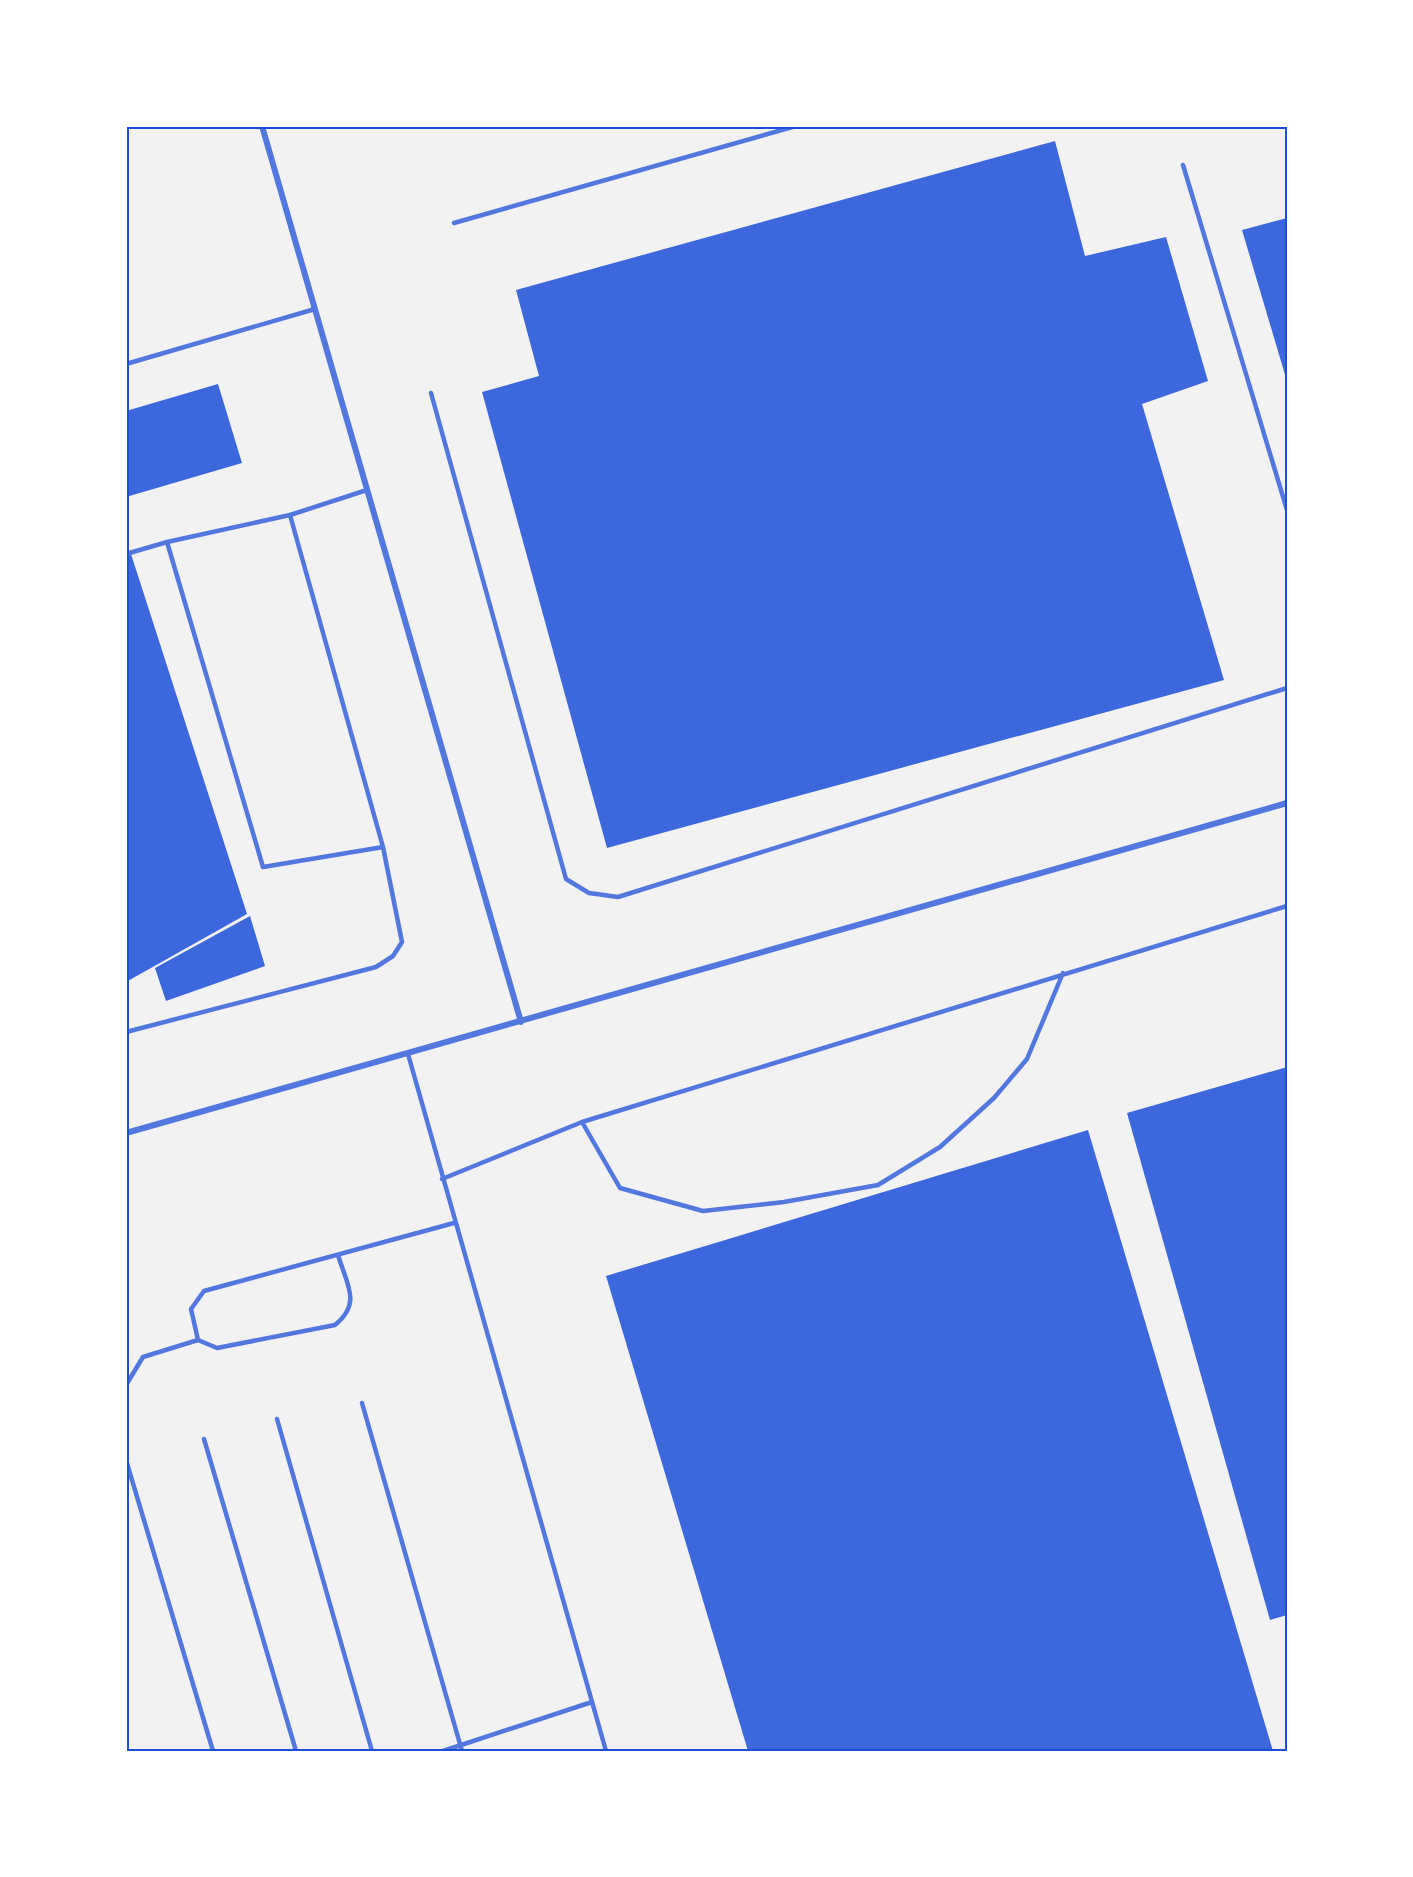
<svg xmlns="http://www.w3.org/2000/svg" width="1413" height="1877" viewBox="0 0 1413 1877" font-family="'PT Sans',sans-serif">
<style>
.building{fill:#3d67dc}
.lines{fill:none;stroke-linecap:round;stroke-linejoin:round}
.service{stroke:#5277de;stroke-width:4.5}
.minor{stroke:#5277de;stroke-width:6}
.neatline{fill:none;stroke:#1d4ed8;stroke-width:2}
</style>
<rect width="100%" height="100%" fill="#f2f2f2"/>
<!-- building -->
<path class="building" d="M 1055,141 L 1085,256 L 1166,237 L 1208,381 L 1142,404 L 1224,680 L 607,848 L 482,392 L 539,376 L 516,290 Z
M 1287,218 L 1287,378 L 1286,378 L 1242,230 Z
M 218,384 L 242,463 L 126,497 L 126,411 Z
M 131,554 L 247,914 L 126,982 L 126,558 Z
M 250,916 L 265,966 L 166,1001 L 155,968 Z
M 1287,1067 L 1287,1615 L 1270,1620 L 1127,1113 Z
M 1088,1130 L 1273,1751 L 748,1751 L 606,1276 Z"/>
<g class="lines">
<!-- service -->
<path class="service" d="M 1183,165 L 1287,510
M 454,223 L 796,126
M 126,364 L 315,309
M 431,393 L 566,879 L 589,893 L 618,897 L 1287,688
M 367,490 L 290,515 L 383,847
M 167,542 L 290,515
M 126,554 L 167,542 L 263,867 L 383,847 L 402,942 L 393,956 L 376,967 L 126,1032
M 408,1054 L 606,1751
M 582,1122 L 620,1188 L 703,1211 L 784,1202 L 878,1185 L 940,1147 L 994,1098 L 1027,1059 L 1063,973
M 442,1179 L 582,1122 L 1287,906
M 338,1255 C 347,1285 362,1303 335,1325 L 217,1348 L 198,1340 L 191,1309 L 204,1291 L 454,1223
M 126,1385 L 143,1357 L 198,1340
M 362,1403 L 462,1751
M 277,1419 L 372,1751
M 204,1439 L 296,1751
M 126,1460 L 213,1751
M 443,1751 L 592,1702"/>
<!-- minor -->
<path class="minor" d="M 262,126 L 521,1022
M 126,1133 L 1287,803"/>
</g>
<!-- border -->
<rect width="1413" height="1877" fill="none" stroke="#ffffff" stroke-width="255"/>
<rect x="128" y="128" width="1158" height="1622" class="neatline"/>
</svg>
